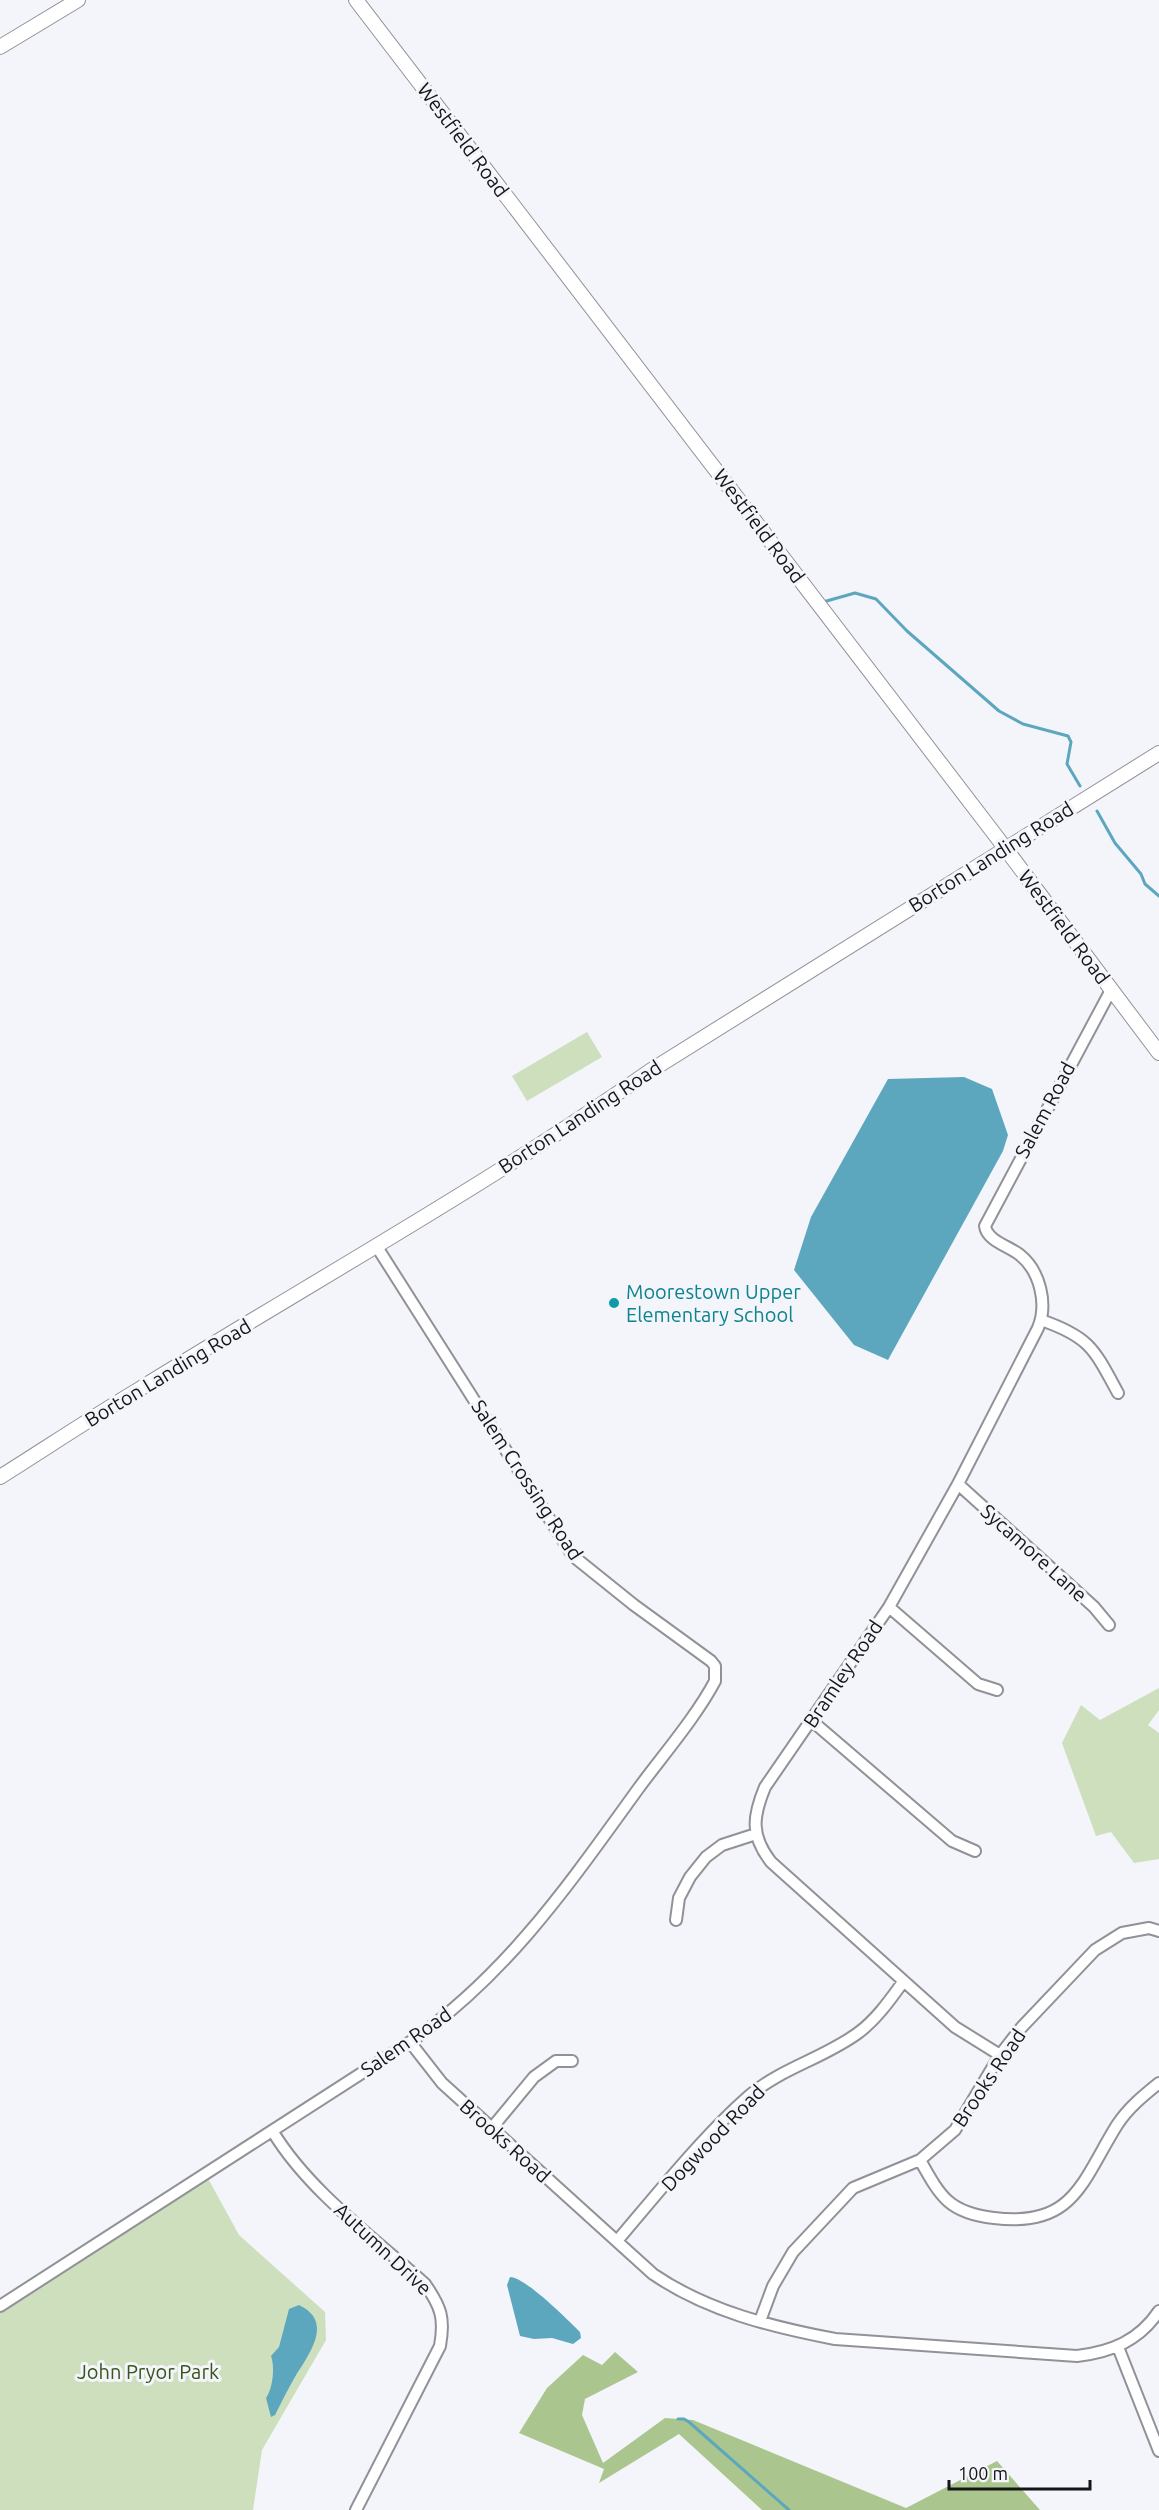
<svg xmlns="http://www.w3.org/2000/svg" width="1159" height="2510" viewBox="0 0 1159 2510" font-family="Ubuntu,sans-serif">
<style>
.green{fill:#cddfbc}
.forest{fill:#aac68e}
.water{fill:#5da7be}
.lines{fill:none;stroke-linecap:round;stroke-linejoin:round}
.stream{stroke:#5da7be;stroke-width:3}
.minor-casing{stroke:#909297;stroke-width:14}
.tertiary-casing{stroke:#909297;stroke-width:16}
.minor{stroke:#fff;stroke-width:10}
.tertiary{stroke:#fff;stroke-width:14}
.culture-dot{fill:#0f9aa8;stroke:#f3f5fb;stroke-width:2}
.labels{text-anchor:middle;stroke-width:6;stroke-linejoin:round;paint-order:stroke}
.street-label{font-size:20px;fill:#151517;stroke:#f3f5fb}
.culture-label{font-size:20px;fill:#0d838f;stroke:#f3f5fb;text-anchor:start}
.park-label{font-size:20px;fill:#395318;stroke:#f3f5fb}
</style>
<rect width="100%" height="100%" fill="#f3f5fb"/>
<!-- green -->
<path class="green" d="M 587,1032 L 602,1057 L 527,1101 L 512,1076 Z
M 1159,1688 L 1159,1710 L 1148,1725 L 1159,1733 L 1159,1859 L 1134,1863 L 1111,1832 L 1096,1836 L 1062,1743 L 1081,1705 L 1100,1720 Z
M 205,2173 L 239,2235 L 325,2312 L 326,2340 L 262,2450 L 253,2510 L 0,2510 L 0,2302 Z"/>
<!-- forest -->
<path class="forest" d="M 615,2352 L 638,2372 L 585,2399 L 582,2415 L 603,2463 L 665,2418 L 693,2420 L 906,2508 L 997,2461 L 1040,2510 L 762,2510 L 679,2434 L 599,2483 L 604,2469 L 519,2433 L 547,2388 L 583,2355 L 602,2365 Z"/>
<!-- water -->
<path class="water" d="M 964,1077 L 992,1089 L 1008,1135 L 1003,1151 L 888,1360 L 854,1345 L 794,1270 L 811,1217 L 888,1079 Z
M 510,2277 C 525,2277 568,2320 580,2332 L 581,2338 L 573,2344 L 552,2338 L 534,2339 L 520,2336 L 507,2285 Z
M 299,2305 C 335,2322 308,2355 295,2377 C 288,2389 281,2403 275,2415 L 271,2417 L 266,2398 C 273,2388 275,2367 271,2356 L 279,2347 L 289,2309 Z"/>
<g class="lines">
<!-- stream -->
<path class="stream" d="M 823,602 L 855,593 L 876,599 L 907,631 L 999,711 L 1023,724 L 1068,736 L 1071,742 L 1067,764 L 1080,786
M 1097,811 L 1115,843 L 1141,874 L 1145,884 L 1159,896
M 678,2419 L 684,2419 L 689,2422 L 789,2510"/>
<!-- minor casing -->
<g class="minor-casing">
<path id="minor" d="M 1041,1320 C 1090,1337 1094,1349 1118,1393
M 958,1484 L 1094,1607 L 1109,1625
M 889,1607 L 978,1684 L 997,1690
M 812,1721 L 952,1841 L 975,1851
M 676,1920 L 679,1898 L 690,1877 L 706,1857 L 722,1845 L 756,1834
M 410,2042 L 442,2083 L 653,2274 C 707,2311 772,2327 835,2339 L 1077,2356 C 1111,2352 1139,2341 1159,2311
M 1000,2055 L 955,2027 L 771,1862 C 750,1835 753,1816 765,1787 L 889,1607 L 958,1484 L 1038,1328 C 1048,1304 1040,1271 1020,1255 C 1009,1246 987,1241 985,1226 L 1111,990
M 491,2129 L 534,2077 L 556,2061 L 572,2061
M 273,2132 C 309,2191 373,2237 425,2284 C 441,2307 445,2318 440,2346 L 356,2510
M 920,2160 C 941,2198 950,2213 994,2218 C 1074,2228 1082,2181 1117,2125 C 1128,2108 1144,2095 1159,2083
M 617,2241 C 657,2194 704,2135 750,2095 C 782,2068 824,2058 858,2033 C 876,2020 890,2000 903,1982
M 0,2306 L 410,2042 C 507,1975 570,1883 638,1789 C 663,1755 696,1717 715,1681 L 715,1666 L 711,1661 L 634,1605 L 573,1556 L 377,1247
M 760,2321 L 773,2286 L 793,2252 L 853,2188 L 920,2160 L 955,2130 L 1000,2055 L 1021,2028 L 1095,1950 L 1122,1933 L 1149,1928 L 1159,1931
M 1118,2347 L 1159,2451"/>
</g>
<!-- tertiary casing -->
<g class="tertiary-casing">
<path id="tertiary" d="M 356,0 L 996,836 L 1159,1053
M 0,47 L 78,0
M 0,1477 C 46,1448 91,1418 138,1390 C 309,1284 485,1186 650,1071 L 1159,753"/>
</g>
<!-- minor -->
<use href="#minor" class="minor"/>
<!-- tertiary -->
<use href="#tertiary" class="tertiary"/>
</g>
<!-- markers -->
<circle class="culture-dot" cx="614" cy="1303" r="6"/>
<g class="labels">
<!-- street labels -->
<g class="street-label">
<text transform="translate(463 140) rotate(53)" y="7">Westfield Road</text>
<text transform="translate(759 526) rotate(53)" y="7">Westfield Road</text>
<text transform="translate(991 857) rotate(-32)" y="7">Borton Landing Road</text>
<text transform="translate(1064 927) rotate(53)" y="7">Westfield Road</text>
<text transform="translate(1045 1110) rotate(-62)" y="7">Salem Road</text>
<text transform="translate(580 1117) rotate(-33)" y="7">Borton Landing Road</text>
<text transform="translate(168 1373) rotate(-31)" y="7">Borton Landing Road</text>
<text transform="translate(527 1480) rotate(57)" y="7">Salem Crossing Road</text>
<text transform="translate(1034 1553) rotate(42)" y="7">Sycamore Lane</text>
<text transform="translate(843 1674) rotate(-56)" y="7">Bramley Road</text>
<text transform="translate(406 2042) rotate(-35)" y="7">Salem Road</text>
<text transform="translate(989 2078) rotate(-56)" y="7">Brooks Road</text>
<text transform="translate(713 2138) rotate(-46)" y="7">Dogwood Road</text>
<text transform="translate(505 2141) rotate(42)" y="7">Brooks Road</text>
<text transform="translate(383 2249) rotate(43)" y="7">Autumn Drive</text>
</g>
<!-- culture labels -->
<g class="culture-label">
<text x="626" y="1299">Moorestown Upper<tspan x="626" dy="23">Elementary School</tspan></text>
</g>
<!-- park labels -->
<g class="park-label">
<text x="148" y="2379">John Pryor Park</text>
</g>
</g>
<!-- scale -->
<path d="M949 2480v9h141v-9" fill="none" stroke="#151517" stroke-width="3"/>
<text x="958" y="2480" font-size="18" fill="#151517" stroke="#f3f5fb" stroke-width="4.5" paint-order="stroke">100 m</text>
</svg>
